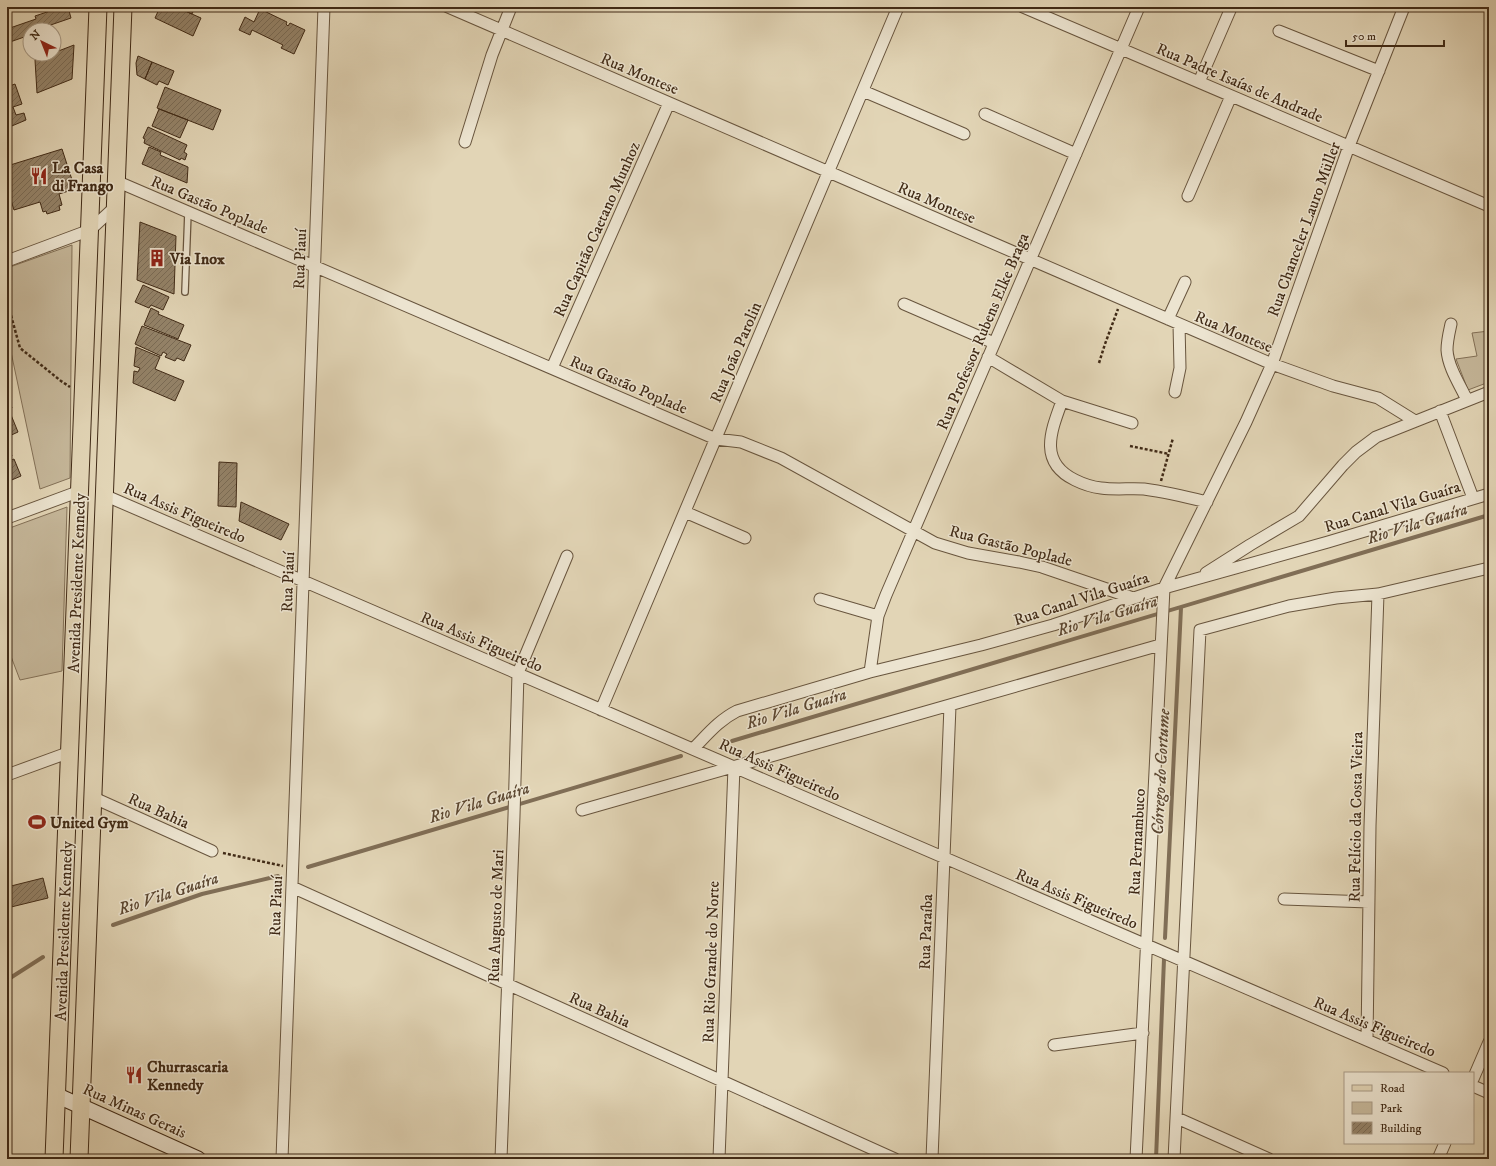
<svg xmlns="http://www.w3.org/2000/svg" width="1496" height="1166" viewBox="0 0 1496 1166" font-family="'IM FELL DW Pica',serif">
<style>
.park{fill:#c6b89b;stroke:#837158}
.lines{fill:none;stroke-linecap:round;stroke-linejoin:round}
.stream{stroke:#806e56;stroke-width:4}
.building{fill:url(#building-hatch);stroke:#402a16}
.lane-casing{stroke:#68553e;stroke-width:8}
.street-casing{stroke:#68553e;stroke-width:13}
.secondary-casing{stroke:#402a16;stroke-width:17}
.primary-casing{stroke:#402a16;stroke-width:19}
.path{stroke:#402a16;stroke-width:2.5;stroke-dasharray:3 2;stroke-linecap:butt}
.lane{stroke:#ece4d0;stroke-width:5.5}
.street{stroke:#ece4d0;stroke-width:11}
.secondary{stroke:#ece4d0;stroke-width:15}
.primary{stroke:#e2d5b6;stroke-width:17}
.labels{text-anchor:middle;stroke-width:3;stroke-linejoin:round;paint-order:stroke}
.street-label{font-size:16px;fill:#402a16;stroke:#ece4d0}
.poi-label{font-size:16px;font-weight:bold;fill:#402a16;stroke:#ece4d0;text-anchor:start}
.water-label{font-size:17px;font-style:italic;fill:#5b4630;stroke:#ece4d0}
</style>
<defs>
<pattern id="building-hatch" width="6" height="6" patternUnits="userSpaceOnUse"><rect width="6" height="6" fill="#948369"/><path d="M-1 1l2-2M0 6l6-6M5 7l2-2" fill="none" stroke="#7a6b55"/></pattern>
</defs>
<rect width="100%" height="100%" fill="#e2d5b6"/>
<filter id="stains"><feTurbulence type="fractalNoise" baseFrequency=".005" numOctaves="4"/><feColorMatrix values="0 0 0 0 .2 0 0 0 0 .09 0 0 0 0 .02 0 0 0 .5 -.17"/></filter>
<radialGradient id="worn" r=".72"><stop offset=".6" stop-color="#630" stop-opacity="0"/><stop offset="1" stop-color="#630" stop-opacity=".3"/></radialGradient>
<!-- park -->
<path class="park" d="M 72,245 L 70,478 L 40,489 L 7,333 L 7,268 Z
M 1489,331 L 1489,382 L 1468,390 L 1456,359 L 1477,356 L 1472,333 Z
M 67,507 L 62,671 L 20,680 L 7,646 L 7,529 Z"/>
<g class="lines">
<!-- stream -->
<path class="stream" d="M 732,741 L 1489,515
M 308,867 L 681,756
M 113,925 L 202,894 L 278,876
M 1165,938 L 1181,608
M 7,980 L 43,957
M 1156,1159 L 1164,959"/>
</g>
<!-- building -->
<path class="building" d="M 62,7 L 68,7 L 71,18 L 36,30 L 30,30 L 30,35 L 7,43 L 7,29 L 36,19 L 35,16 Z
M 160,7 L 176,7 L 201,18 L 193,36 L 155,18 Z
M 176,7 L 195,7 L 192,14 Z
M 260,9 L 287,22 L 286,24 L 288,26 L 290,23 L 305,30 L 294,54 L 281,48 L 283,45 L 252,30 L 250,35 L 239,30 L 245,17 L 254,22 Z
M 74,45 L 72,79 L 37,93 L 35,60 Z
M 138,56 L 152,62 L 145,79 L 137,75 L 136,63 Z
M 152,62 L 174,71 L 168,85 L 159,81 L 157,85 L 145,79 Z
M 15,84 L 22,104 L 13,107 L 16,115 L 24,113 L 26,120 L 7,128 L 7,87 Z
M 165,87 L 221,110 L 213,130 L 157,108 Z
M 159,109 L 188,120 L 180,138 L 152,126 Z
M 148,127 L 187,145 L 184,152 L 187,154 L 185,160 L 181,158 L 180,160 L 144,143 L 145,139 L 143,138 Z
M 149,147 L 161,152 L 160,155 L 188,167 L 187,183 L 142,164 Z
M 62,149 L 75,189 L 59,194 L 62,205 L 59,206 L 60,210 L 47,214 L 46,211 L 43,212 L 40,202 L 14,210 L 7,187 L 7,166 Z
M 140,222 L 176,236 L 174,294 L 137,280 Z
M 143,285 L 169,297 L 163,310 L 151,305 L 149,308 L 135,302 Z
M 151,308 L 159,312 L 158,314 L 184,325 L 178,339 L 144,325 Z
M 142,326 L 191,345 L 184,361 L 177,358 L 175,361 L 165,357 L 167,354 L 163,352 L 161,356 L 135,344 Z
M 136,347 L 160,357 L 155,369 L 184,381 L 175,401 L 133,383 L 134,371 L 138,372 L 140,368 L 134,366 Z
M 7,393 L 12,408 L 7,410 Z
M 9,410 L 18,432 L 7,437 L 7,411 Z
M 7,443 L 12,456 L 7,458 Z
M 14,459 L 21,476 L 7,482 L 7,462 Z
M 219,462 L 237,463 L 236,507 L 218,506 Z
M 241,502 L 289,524 L 281,540 L 239,521 Z
M 43,878 L 48,898 L 7,908 L 7,887 Z"/>
<g class="lines">
<!-- lane casing -->
<g class="lane-casing">
<path id="lane" d="M 185,292 L 188,212"/>
</g>
<!-- street casing -->
<g class="street-casing">
<path id="street" d="M 448,7 L 1272,364 L 1333,386 L 1378,398 L 1415,421
M 1023,7 L 1489,206
M 1279,31 L 1379,71
M 1199,82 L 1231,8
M 863,91 L 964,134
M 985,114 L 1076,154
M 465,142 L 492,55 L 511,7
M 116,181 L 716,439 L 741,442 L 781,458 L 935,543 L 968,553 L 1019,562 L 1042,567 L 1133,598
M 1188,196 L 1231,96
M 7,261 L 90,230 L 115,207
M 904,304 L 994,343
M 1168,319 L 1185,282
M 1451,324 C 1449,333 1447,341 1447,350 C 1448,367 1460,385 1467,400
M 988,357 L 1062,401 L 1132,423
M 552,368 L 669,103
M 1175,392 L 1180,368 L 1179,324
M 1062,401 C 1051,431 1038,462 1075,480 C 1083,484 1092,487 1101,488 C 1116,490 1130,488 1144,489 C 1166,492 1187,497 1207,502
M 1440,411 L 1473,498
M 104,495 L 1443,1073
M 685,512 L 745,538
M 7,518 L 80,491
M 1206,573 L 1250,545 L 1299,516 L 1343,465 L 1356,452 L 1376,437 L 1489,392
M 820,599 L 878,616
M 870,672 L 878,616 L 886,595 L 1139,7
M 601,710 L 898,7
M 693,749 C 707,735 719,720 737,711 L 870,672 L 981,645 L 1053,625 L 1164,588 L 1328,542 L 1489,494
M 7,775 L 70,752
M 92,797 L 212,851
M 582,810 L 1160,645
M 292,887 L 895,1159
M 1284,899 L 1369,902
M 1367,1040 L 1370,826 L 1378,594
M 1054,1045 L 1143,1033
M 1473,1079 L 1489,1042
M 1473,1086 L 1489,1093
M 1177,1118 L 1269,1159
M 282,1159 L 324,7
M 501,1159 L 514,816 L 518,673 L 567,556
M 719,1159 L 734,767
M 932,1159 L 950,706
M 1136,1159 L 1164,588 L 1246,422 L 1272,364 L 1349,146 L 1404,7
M 1174,1159 L 1200,630 L 1289,606 L 1336,598 L 1378,594 L 1489,568
M 1438,1159 L 1445,1143"/>
</g>
<!-- secondary casing -->
<g class="secondary-casing">
<path id="secondary" d="M 56,1095 L 198,1159"/>
</g>
<!-- primary casing -->
<g class="primary-casing">
<path id="primary" d="M 54,1159 L 98,7
M 79,1159 L 123,7"/>
</g>
<!-- path -->
<path class="path" d="M 7,301 L 20,348 L 61,381 L 70,387
M 1099,363 L 1105,344 L 1118,309
M 1130,446 L 1169,454
M 1161,481 L 1173,438
M 223,853 L 283,866"/>
<!-- lane -->
<use href="#lane" class="lane"/>
<!-- street -->
<use href="#street" class="street"/>
<!-- secondary -->
<use href="#secondary" class="secondary"/>
<!-- primary -->
<use href="#primary" class="primary"/>
</g>
<!-- icons -->
<defs>
<g id="restaurant-bare" transform="scale(1.38)"><path d="M-5-6h1v4h1v-4h1v4h1v-4h1v5L-1.5 .5V6h-2V.5L-5-1ZM5-6V6H3V1.5H1.5Q1.5-4 5-6Z" fill="#8f2418" stroke="#ece4d0" stroke-width="2.5" paint-order="stroke"/></g>
<g id="building-bare" transform="scale(1.38)"><path d="M-4-6H4V6H1V3H-1V6H-4ZM-2.5-4.3h1.7v1.8h-1.7ZM.8-4.3h1.7v1.8H.8ZM-2.5-1h1.7V.8h-1.7ZM.8-1h1.7V.8H.8Z" fill="#8f2418" stroke="#ece4d0" stroke-width="2.5" paint-order="stroke"/></g>
<g id="stadium-bare" transform="scale(1.38)"><path d="M0-5a6.5 5 0 1 0 0 10a6.5 5 0 1 0 0-10ZM-3.5-1.8h7v3.6h-7Z" fill="#8f2418" stroke="#ece4d0" stroke-width="2.5" paint-order="stroke"/></g>
</defs>
<g fill-rule="evenodd">
<use href="#restaurant-bare" x="39" y="176"/>
<use href="#building-bare" x="157" y="258"/>
<use href="#stadium-bare" x="37" y="822"/>
<use href="#restaurant-bare" x="134" y="1075"/>
</g>
<g class="labels">
<!-- street labels -->
<g class="street-label">
<text transform="translate(640 73) rotate(23)" y="6">Rua Montese</text>
<text transform="translate(1240 82) rotate(23)" y="6">Rua Padre Isaías de Andrade</text>
<text transform="translate(937 202) rotate(23)" y="6">Rua Montese</text>
<text transform="translate(210 204) rotate(23)" y="6">Rua Gastão Poplade</text>
<text transform="translate(596 229) rotate(-66)" y="6">Rua Capitão Caetano Munhoz</text>
<text transform="translate(1303 229) rotate(-70)" y="6">Rua Chanceler Lauro Müller</text>
<text transform="translate(299 259) rotate(-88)" y="6">Rua Piauí</text>
<text transform="translate(982 331) rotate(-67)" y="6">Rua Professor Rubens Elke Braga</text>
<text transform="translate(1234 331) rotate(23)" y="6">Rua Montese</text>
<text transform="translate(735 352) rotate(-67)" y="6">Rua João Parolin</text>
<text transform="translate(629 384) rotate(23)" y="6">Rua Gastão Poplade</text>
<text transform="translate(1392 506) rotate(-17)" y="6">Rua Canal Vila Guaíra</text>
<text transform="translate(185 512) rotate(23)" y="6">Rua Assis Figueiredo</text>
<text transform="translate(1011 545) rotate(14)" y="6">Rua Gastão Poplade</text>
<text transform="translate(287 582) rotate(-88)" y="6">Rua Piauí</text>
<text transform="translate(76 583) rotate(-88)" y="6">Avenida Presidente Kennedy</text>
<text transform="translate(1081 598) rotate(-18)" y="6">Rua Canal Vila Guaíra</text>
<text transform="translate(482 641) rotate(23)" y="6">Rua Assis Figueiredo</text>
<text transform="translate(780 769) rotate(24)" y="6">Rua Assis Figueiredo</text>
<text transform="translate(159 810) rotate(24)" y="6">Rua Bahia</text>
<text transform="translate(1355 817) rotate(-89)" y="6">Rua Felício da Costa Vieira</text>
<text transform="translate(1136 842) rotate(-87)" y="6">Rua Pernambuco</text>
<text transform="translate(1077 898) rotate(23)" y="6">Rua Assis Figueiredo</text>
<text transform="translate(275 906) rotate(-88)" y="6">Rua Piauí</text>
<text transform="translate(495 916) rotate(-88)" y="6">Rua Augusto de Mari</text>
<text transform="translate(63 931) rotate(-88)" y="6">Avenida Presidente Kennedy</text>
<text transform="translate(925 932) rotate(-88)" y="6">Rua Paraíba</text>
<text transform="translate(710 962) rotate(-88)" y="6">Rua Rio Grande do Norte</text>
<text transform="translate(600 1009) rotate(24)" y="6">Rua Bahia</text>
<text transform="translate(1375 1026) rotate(23)" y="6">Rua Assis Figueiredo</text>
<text transform="translate(135 1110) rotate(24)" y="6">Rua Minas Gerais</text>
</g>
<!-- poi labels -->
<g class="poi-label">
<text x="52" y="173">La Casa<tspan x="52" dy="18">di Frango</tspan></text>
<text x="170" y="264">Via Inox</text>
<text x="50" y="828">United Gym</text>
<text x="147" y="1072">Churrascaria<tspan x="147" dy="18">Kennedy</tspan></text>
</g>
<!-- water labels -->
<g class="water-label">
<text transform="translate(1417 523) rotate(-17)" y="6">Rio Vila Guaíra</text>
<text transform="translate(1107 615) rotate(-17)" y="6">Rio Vila Guaíra</text>
<text transform="translate(796 708) rotate(-17)" y="6">Rio Vila Guaíra</text>
<text transform="translate(1160 772) rotate(-87)" y="6">Córrego do Cortume</text>
<text transform="translate(479 802) rotate(-17)" y="6">Rio Vila Guaíra</text>
<text transform="translate(168 893) rotate(-18)" y="6">Rio Vila Guaíra</text>
</g>
</g>
<!-- margin -->
<rect width="1496" height="1166" fill="none" stroke="#e2d5b6" stroke-width="24"/>
<rect x="8" y="8" width="1480" height="1150" fill="none" stroke="#402a16" stroke-width="2"/>
<rect x="12" y="12" width="1472" height="1142" fill="none" stroke="#402a16"/>
<!-- legend -->
<rect x="1344" y="1072" width="130" height="72" fill="#ece4d0" stroke="#a79a86"/>
<rect x="1352" y="1085" width="20" height="6" fill="#e2d5b6" stroke="#a79a86"/>
<text x="1380" y="1092" font-size="12" fill="#402a16">Road</text>
<rect x="1352" y="1102" width="20" height="12" fill="#c6b89b" stroke="#a79a86"/>
<text x="1380" y="1112" font-size="12" fill="#402a16">Park</text>
<rect x="1352" y="1122" width="20" height="12" fill="url(#building-hatch)" stroke="#a79a86"/>
<text x="1380" y="1132" font-size="12" fill="#402a16">Building</text>
<!-- north arrow -->
<g transform="translate(42 42) rotate(317)"><circle r="19" fill="#ece4d0" stroke="#a79a86"/>
<path d="M0-3L7 15L0 10L-7 15Z" fill="#8f2418"/>
<text y="-6" font-size="11" font-weight="bold" text-anchor="middle" fill="#402a16">N</text>
</g>
<!-- scale -->
<path d="M1346 40v6h98v-6" fill="none" stroke="#402a16" stroke-width="2"/>
<text x="1352" y="40" font-size="12" fill="#402a16" stroke="#ece4d0" stroke-width="3" paint-order="stroke">50 m</text>
<rect width="100%" height="100%" filter="url(#stains)"/>
<rect width="100%" height="100%" fill="url(#worn)"/>
</svg>
